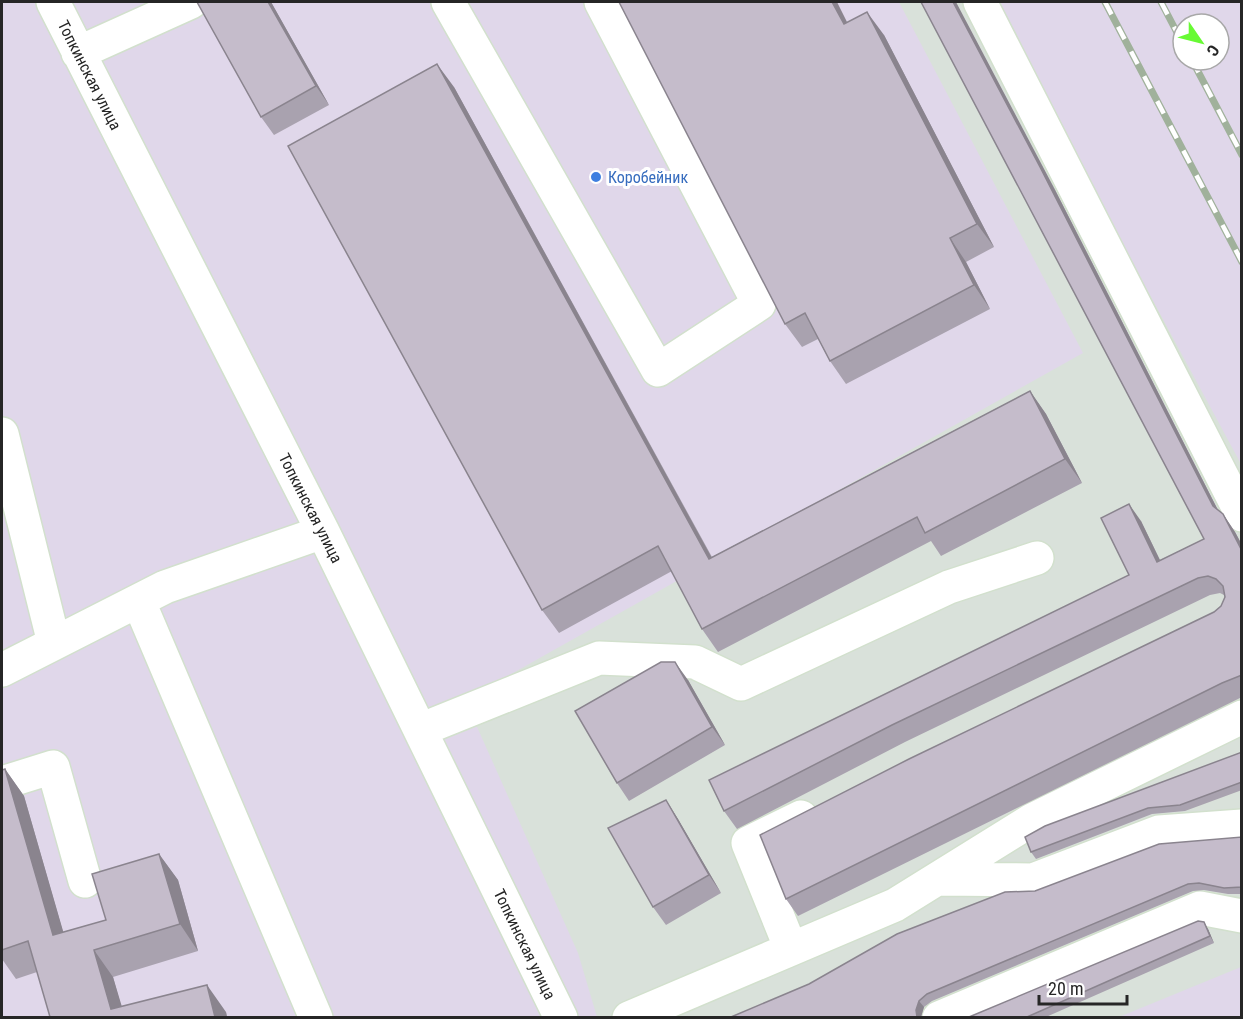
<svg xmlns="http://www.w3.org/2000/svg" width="1243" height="1019" viewBox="0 0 1243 1019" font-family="'Roboto Condensed',sans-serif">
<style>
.industrial{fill:#d9e1da}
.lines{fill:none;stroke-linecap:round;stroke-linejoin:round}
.minor-casing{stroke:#d2e0cd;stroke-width:36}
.minor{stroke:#fff;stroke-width:33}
.rail-casing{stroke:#a0b19b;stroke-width:7}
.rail{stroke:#fff;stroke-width:4.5;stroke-dasharray:14;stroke-linecap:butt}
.wall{fill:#a9a2af}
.shaded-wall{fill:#8a848e}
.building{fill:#c5bccb;stroke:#8a848e;stroke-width:1.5}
.shop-dot{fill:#3f7fe0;stroke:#fff;stroke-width:2}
.labels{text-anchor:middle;stroke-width:6;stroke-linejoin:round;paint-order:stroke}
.street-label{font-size:16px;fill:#262626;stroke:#fff}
.shop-label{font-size:16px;fill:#366cbe;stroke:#fff;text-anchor:start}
</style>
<rect width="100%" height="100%" fill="#e0d7ea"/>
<!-- industrial -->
<path class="industrial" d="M 899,2 L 992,2 L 1241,464 L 1241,967 L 1119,1017 L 597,1017 L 578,953 L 465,700 L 1083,353 Z"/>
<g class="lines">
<!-- minor casing -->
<g class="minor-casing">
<path id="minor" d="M 53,2 L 323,532 L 561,1018
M 448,2 L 658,370 L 759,304 L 601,2
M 980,2 L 1242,515
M 78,53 L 191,2
M 2,434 L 54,643
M 139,602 L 316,1018
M 2,670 L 165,587 L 323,532
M 420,730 L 599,658 L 695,662 L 741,684 L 949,587 L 1037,558
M 2,783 L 53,767 L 85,881
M 937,879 L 1033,880 L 1159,832 L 1242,826
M 791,949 L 748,843 L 801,817
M 629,1018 L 895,905 L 1032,820 L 1242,717
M 939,1018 L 1200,908 L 1242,916"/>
</g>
<!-- minor -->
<use href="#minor" class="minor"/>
<!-- rail casing -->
<g class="rail-casing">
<path id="rail" d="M 1105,2 L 1242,262
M 1161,2 L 1183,44
M 1192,60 L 1242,155"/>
</g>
<!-- rail -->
<use href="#rail" class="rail"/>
</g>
<!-- wall -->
<path class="wall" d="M 271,2 L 329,105 L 274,135 L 261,117 Z
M 847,22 L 884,35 L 994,247 L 966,262 L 990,309 L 846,384 L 830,361 L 818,339 L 802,347 L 785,324 Z
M 454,87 L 712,557 L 1030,391 L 1046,414 L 1082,483 L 941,556 L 931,541 L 718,652 L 702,629 L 672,571 L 559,633 L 542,610 Z
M 1052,184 L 1219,512 L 1223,514 L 1235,532 L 1242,545 L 1242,697 L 798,916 L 786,899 L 1214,612 L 1221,606 L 1225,597 L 1224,595 L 1220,593 L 1210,595 L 905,742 L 737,829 L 724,811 L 1129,575 L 1141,521 L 1160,560 L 1204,539 Z
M 688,680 L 725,745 L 629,801 L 617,783 Z
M 1242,752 L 1242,790 L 1185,811 L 1152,814 L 1036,859 L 1031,852 Z
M 5,769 L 24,796 L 63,932 L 106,920 L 159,854 L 178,880 L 198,951 L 113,977 L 121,1006 L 226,1012 L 227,1017 L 50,1017 L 37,972 L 16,979 L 2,959 L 2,770 Z
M 666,800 L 678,819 L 721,893 L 666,925 L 653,907 Z
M 1242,837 L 1242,894 L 1228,894 L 1204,890 L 1193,891 L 932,1001 L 924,1007 L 921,1017 L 731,1017 L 1035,891 Z
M 1208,929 L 1214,943 L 1046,1017 L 969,1017 Z"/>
<!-- shaded-wall -->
<path class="shaded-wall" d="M 268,2 L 271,2 L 329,105 L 316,86 Z
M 832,2 L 837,2 L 860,48 L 844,24 Z
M 953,2 L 956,2 L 1052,184 L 1225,524 L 1213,506 Z
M 867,12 L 884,35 L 994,247 L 977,224 Z
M 437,64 L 454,87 L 725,582 L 709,559 Z
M 950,238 L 966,262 L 990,309 L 974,285 Z
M 1030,391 L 1046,414 L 1082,483 L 1065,459 Z
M 1129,504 L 1141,521 L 1169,579 L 1157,562 Z
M 1223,514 L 1235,532 L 1242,545 L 1242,551 Z
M 675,662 L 688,680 L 725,745 L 712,727 Z
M 5,769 L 24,796 L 72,962 L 53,935 Z
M 666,800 L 678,819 L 721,893 L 709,875 Z
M 159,854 L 178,880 L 198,951 L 180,924 Z
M 1204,922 L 1208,929 L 1214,943 L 1210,936 Z
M 94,950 L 113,977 L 125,1017 L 111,1009 Z
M 207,985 L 226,1012 L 227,1017 L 215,1017 Z
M 919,1001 L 924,1007 L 921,1017 L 917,1017 L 916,1010 Z"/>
<!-- building -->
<path class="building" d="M 197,2 L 268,2 L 316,86 L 261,117 Z
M 619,2 L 832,2 L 844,24 L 867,12 L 977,224 L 950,238 L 974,285 L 830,361 L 805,313 L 785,324 Z
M 921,2 L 953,2 L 1040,167 L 1213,506 L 1223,514 L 1242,551 L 1242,675 L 1222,683 L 786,899 L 760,835 L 909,759 L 1214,612 L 1221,606 L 1225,597 L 1223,586 L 1216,579 L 1208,576 L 1198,578 L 892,725 L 724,811 L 709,780 L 1129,575 L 1101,518 L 1129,504 L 1157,562 L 1204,539 Z
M 437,64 L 709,559 L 1030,391 L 1065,459 L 925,533 L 917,517 L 702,629 L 658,546 L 542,610 L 288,146 Z
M 661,662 L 675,662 L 712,727 L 617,783 L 575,711 Z
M 1242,752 L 1242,782 L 1180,805 L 1148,808 L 1031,852 L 1025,837 L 1045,826 Z
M 5,769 L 53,935 L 106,920 L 92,874 L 159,854 L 180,924 L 94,950 L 111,1009 L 207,985 L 215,1017 L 50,1017 L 28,941 L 2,950 L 2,770 Z
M 666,800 L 709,875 L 653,907 L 608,828 Z
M 1242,837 L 1242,887 L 1224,888 L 1199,883 L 1188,884 L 927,994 L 919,1001 L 916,1010 L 917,1017 L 731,1017 L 809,984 L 897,934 L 1005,892 L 1035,891 L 1159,844 Z
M 1198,921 L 1204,922 L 1210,936 L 1027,1017 L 969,1017 Z"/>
<!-- markers -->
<circle class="shop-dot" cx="596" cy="177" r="6"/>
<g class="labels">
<!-- street labels -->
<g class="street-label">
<text transform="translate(90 75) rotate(63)" y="6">Топкинская улица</text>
<text transform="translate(311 508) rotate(63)" y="6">Топкинская улица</text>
<text transform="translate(525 944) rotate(64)" y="6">Топкинская улица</text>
</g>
<!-- shop labels -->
<g class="shop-label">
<text x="608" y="183">Коробейник</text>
</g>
</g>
<!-- border -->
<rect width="1243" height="1019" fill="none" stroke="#262626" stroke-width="6"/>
<!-- north arrow -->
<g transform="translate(1201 42) rotate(125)"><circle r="28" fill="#ffffff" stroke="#a8a8a8" stroke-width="1.5"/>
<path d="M0-4.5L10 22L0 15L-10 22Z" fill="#68fa34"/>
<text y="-9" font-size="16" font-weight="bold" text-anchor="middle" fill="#262626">С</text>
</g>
<!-- scale -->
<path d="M1039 995v9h88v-9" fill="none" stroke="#262626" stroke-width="3"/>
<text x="1048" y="995" font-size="18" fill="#262626" stroke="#ffffff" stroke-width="4.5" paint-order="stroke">20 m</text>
</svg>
